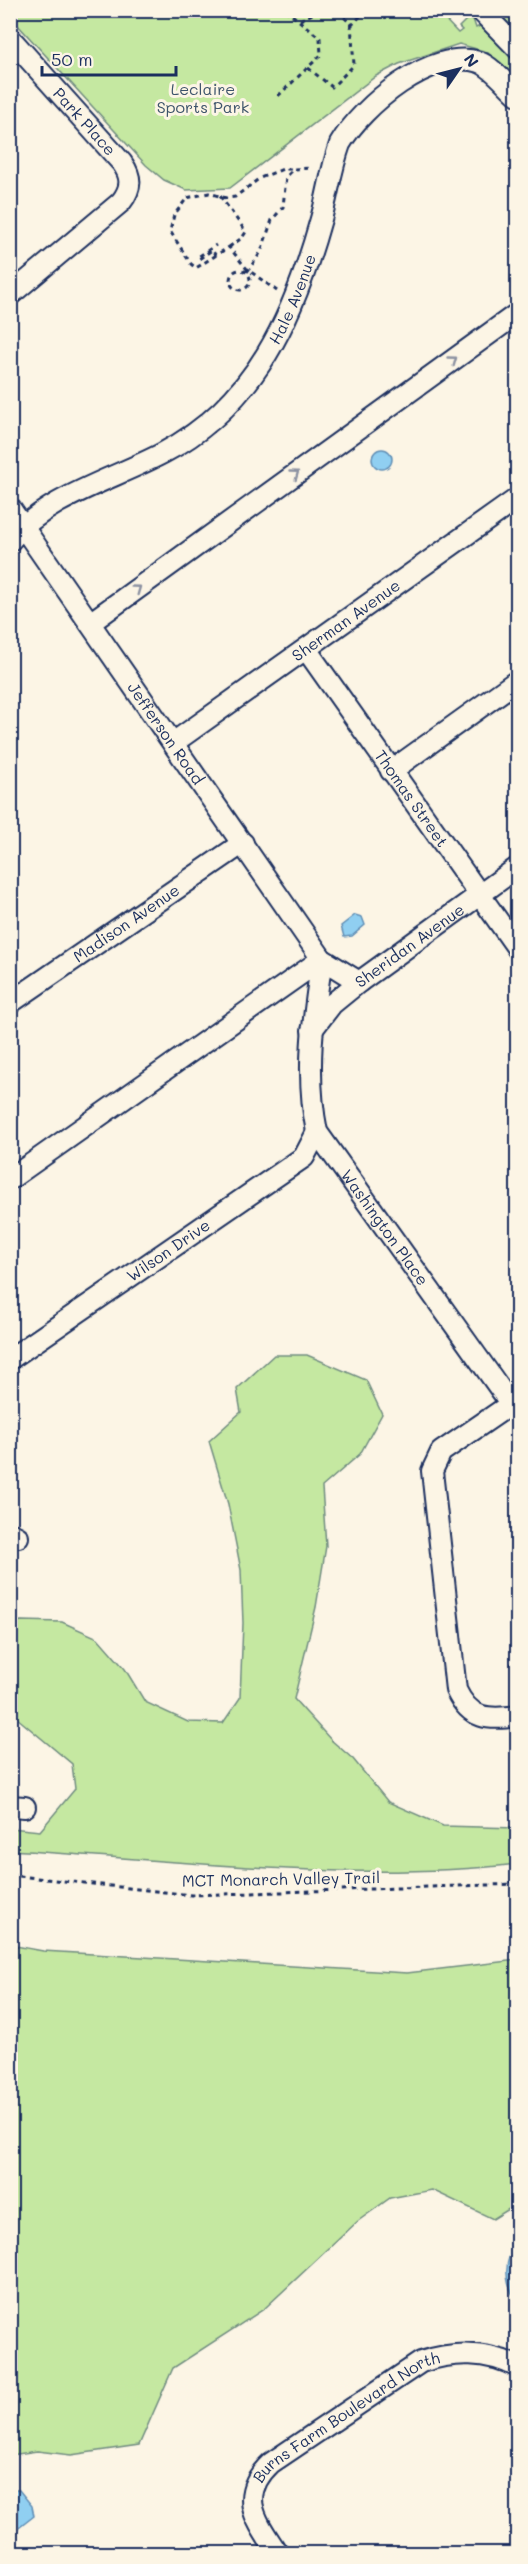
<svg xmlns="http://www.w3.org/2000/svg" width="528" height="2564" viewBox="0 0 528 2564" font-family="Mali,sans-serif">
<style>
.green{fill:#c5e8a1;stroke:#708c80;stroke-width:1.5}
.water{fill:#90cff1;stroke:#618fb6;stroke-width:1.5}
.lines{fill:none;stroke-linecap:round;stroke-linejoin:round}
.minor-casing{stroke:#1b2f5e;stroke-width:24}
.path{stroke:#1b2f5e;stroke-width:3;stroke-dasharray:4.5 4.5;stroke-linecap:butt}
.minor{stroke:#fcf5e5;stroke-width:20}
.oneway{stroke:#8c92a2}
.labels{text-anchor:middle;stroke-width:6;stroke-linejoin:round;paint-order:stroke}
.park-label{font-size:16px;fill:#3d546b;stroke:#fcf5e5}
.street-label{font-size:16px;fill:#1b2f5e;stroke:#fcf5e5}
</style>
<rect width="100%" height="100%" fill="#fcf5e5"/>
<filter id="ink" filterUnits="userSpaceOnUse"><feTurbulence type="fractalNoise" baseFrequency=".0167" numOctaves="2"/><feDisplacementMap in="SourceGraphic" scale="12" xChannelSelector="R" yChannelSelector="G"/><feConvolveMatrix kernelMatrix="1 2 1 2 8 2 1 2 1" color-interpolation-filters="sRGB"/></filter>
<g filter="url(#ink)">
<!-- green -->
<path class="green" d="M 12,10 L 437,11 L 458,33 L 462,30 L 459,27 L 467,19 L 473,19 L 476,28 L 480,26 L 517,64 L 517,81 L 487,52 L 459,44 L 399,64 L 376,76 L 230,188 L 186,190 L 164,180 L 146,165 L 16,23 Z
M 501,11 L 517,11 L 517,35 L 496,12 Z
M 274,1355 L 307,1355 L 366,1380 L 382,1414 L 360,1454 L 322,1487 L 326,1546 L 316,1607 L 294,1699 L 331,1740 L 353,1759 L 388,1802 L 443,1826 L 517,1828 L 517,1864 C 353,1883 176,1860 11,1850 L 11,1828 L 40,1831 L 75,1789 L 72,1764 L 11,1713 L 11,1624 L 21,1621 L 62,1622 L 98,1638 L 125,1669 L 145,1702 L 188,1722 L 223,1723 L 240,1698 L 243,1623 L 241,1570 L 228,1504 L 209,1441 L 241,1412 L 237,1389 Z
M 10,1945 L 43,1951 L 407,1973 L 517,1960 L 517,2204 L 493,2219 L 432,2190 L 390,2198 L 358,2221 L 264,2309 L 173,2368 L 139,2445 L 71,2455 L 37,2451 L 11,2455 Z"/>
<!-- water -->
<path class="water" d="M372 459a10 10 0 1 1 20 0a10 10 0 1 1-20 0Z
M 355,915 L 362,917 L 365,925 L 352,936 L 344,937 L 341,926 Z
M 517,2242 L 517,2302 C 504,2283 503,2260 517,2242 Z
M 11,2490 L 19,2490 L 32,2506 L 34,2516 L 11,2534 Z"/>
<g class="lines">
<!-- minor casing -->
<g class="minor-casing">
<g id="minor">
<path d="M 480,10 L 518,49"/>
<path id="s1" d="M 10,38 L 122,163 C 132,177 132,188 121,202 L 10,295"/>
<path id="s2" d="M 10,508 L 322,959 L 359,982"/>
<path id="s3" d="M 10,541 C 46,497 114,479 163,453 C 256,404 294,316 321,219 C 328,194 331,169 340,144 C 362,106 432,47 479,62 C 493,67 507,86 518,95"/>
<path d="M 90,623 L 518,313"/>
<path id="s4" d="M 306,649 L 518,949"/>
<path id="s5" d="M 173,743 L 518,498"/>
<path d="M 391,771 L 518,680"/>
<path id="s6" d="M 322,959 C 313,1018 305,1073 317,1132 L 518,1414"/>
<path id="s7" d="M 10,1003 L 243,843"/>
<path id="s8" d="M 312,1030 L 332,1004 L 359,982 L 518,867"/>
<path d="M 10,1179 L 322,959"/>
<path id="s9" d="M 10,1359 L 304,1157 L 317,1132"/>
<path d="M 511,1404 L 441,1452 L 432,1471 L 456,1690 C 470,1720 488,1720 518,1716"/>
<path d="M 10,1533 L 18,1537"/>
<path d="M 10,1806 L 25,1807"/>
<path id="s10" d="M 278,2554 C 256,2520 236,2496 271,2463 L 421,2362 C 455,2351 486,2351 518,2367"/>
</g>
</g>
<!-- path -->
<path class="path" d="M 300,20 L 321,10
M 351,26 L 366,10
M 308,68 L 332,87 L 354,65 L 351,24 L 337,10
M 278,96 L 321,55 L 320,38 L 286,10
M 220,196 L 246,232 L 242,238 L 229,247
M 216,256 L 212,250 L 199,259 L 198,257 L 216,245
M230 280a10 10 0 1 1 20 0a10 10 0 1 1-20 0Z
M 247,272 L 261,252 L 272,220 L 283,207 L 286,177 L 294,169 L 310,168
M 277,291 L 247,269 L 229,247 L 196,268 L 191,264 L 170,231 L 174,215 L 187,198 L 209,193 L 226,198 L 235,197 L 260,178 L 283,169 L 294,169
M 10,1875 L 192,1895 L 518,1884"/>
<!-- minor -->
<use href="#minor" class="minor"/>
</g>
<!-- one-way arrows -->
<defs><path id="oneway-chevron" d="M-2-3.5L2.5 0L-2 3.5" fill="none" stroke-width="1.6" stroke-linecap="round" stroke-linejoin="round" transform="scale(1.5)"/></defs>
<g class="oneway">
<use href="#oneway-chevron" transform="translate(453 360) rotate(-36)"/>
<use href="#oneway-chevron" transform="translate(295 474) rotate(-36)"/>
<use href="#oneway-chevron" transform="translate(137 589) rotate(-36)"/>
</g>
</g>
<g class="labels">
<!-- park labels -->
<g class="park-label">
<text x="203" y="95">Leclaire<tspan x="203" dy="18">Sports Park</tspan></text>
</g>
<!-- street labels -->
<g class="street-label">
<text dy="6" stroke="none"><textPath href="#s1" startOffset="112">Park Place</textPath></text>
<text dy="6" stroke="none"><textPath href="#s3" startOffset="384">Hale Avenue</textPath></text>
<text dy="6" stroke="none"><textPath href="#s5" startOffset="212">Sherman Avenue</textPath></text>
<text dy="6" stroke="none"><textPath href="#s2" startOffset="274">Jefferson Road</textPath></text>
<text dy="6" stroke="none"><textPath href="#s4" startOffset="183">Thomas Street</textPath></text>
<text dy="6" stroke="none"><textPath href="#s7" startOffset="141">Madison Avenue</textPath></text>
<text dy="6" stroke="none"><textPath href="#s8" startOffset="130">Sheridan Avenue</textPath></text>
<text dy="6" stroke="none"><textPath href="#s6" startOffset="291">Washington Place</textPath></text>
<text dy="6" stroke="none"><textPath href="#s9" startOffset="192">Wilson Drive</textPath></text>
<text transform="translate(281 1879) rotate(-1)" y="6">MCT Monarch Valley Trail</text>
<text dy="6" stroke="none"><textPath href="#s10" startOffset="192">Burns Farm Boulevard North</textPath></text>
</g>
</g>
<!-- margin -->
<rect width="528" height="2564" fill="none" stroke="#fcf5e5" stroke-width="36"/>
<rect x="18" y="18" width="492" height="2528" fill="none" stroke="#1b2f5e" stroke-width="2" filter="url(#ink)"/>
<!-- north arrow -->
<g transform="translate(459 69) rotate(55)" stroke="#fcf5e5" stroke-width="4.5" paint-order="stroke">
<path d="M0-4.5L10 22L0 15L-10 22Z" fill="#1b2f5e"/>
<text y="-9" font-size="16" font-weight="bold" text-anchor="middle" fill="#1b2f5e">N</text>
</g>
<!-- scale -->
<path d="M42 66v9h134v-9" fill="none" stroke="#1b2f5e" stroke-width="3"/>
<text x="51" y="66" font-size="18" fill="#1b2f5e" stroke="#fcf5e5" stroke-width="4.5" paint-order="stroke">50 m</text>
</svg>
